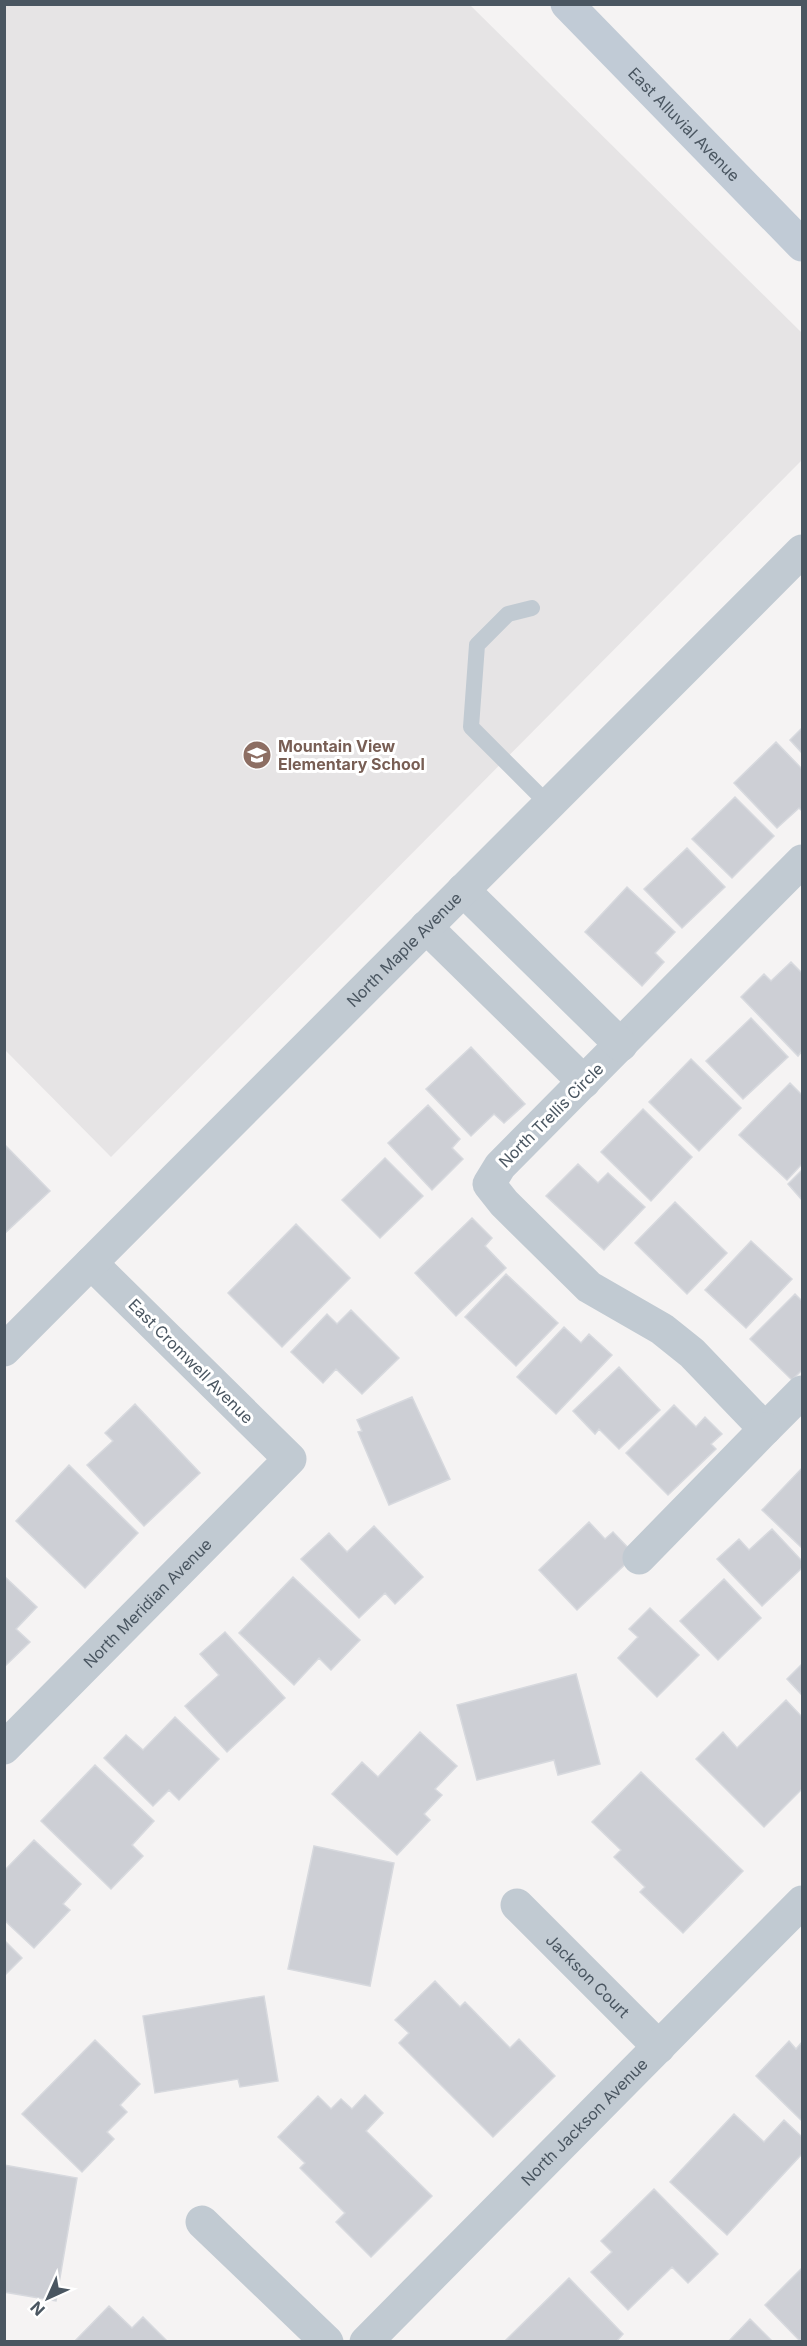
<svg xmlns="http://www.w3.org/2000/svg" width="807" height="2346" viewBox="0 0 807 2346" font-family="Inter,sans-serif">
<style>
.education{fill:#e6e4e5}
.building{fill:#cdcfd5;stroke:#d7d9de;stroke-width:1.5}
.lines{fill:none;stroke-linecap:round;stroke-linejoin:round}
.service{stroke:#c1cad2;stroke-width:16}
.minor{stroke:#c1cad2;stroke-width:33}
.tertiary{stroke:#c1cad2;stroke-width:33}
.secondary{stroke:#c1cbd6;stroke-width:33}
.labels{text-anchor:middle;stroke-width:6;stroke-linejoin:round;paint-order:stroke}
.street-label{font-size:16px;fill:#4a5661;stroke:#fff}
.education-label{font-size:16px;font-weight:bold;fill:#785e54;stroke:#fff;text-anchor:start}
</style>
<rect width="100%" height="100%" fill="#f5f3f3"/>
<!-- education -->
<path class="education" d="M 4,5 L 470,5 L 802,333 L 802,460 L 111,1157 L 5,1050 Z"/>
<!-- building -->
<path class="building" d="M 802,728 L 802,753 L 790,740 Z
M 776,742 L 802,769 L 802,811 L 799,808 L 777,828 L 734,783 Z
M 735,797 L 774,836 L 732,878 L 692,839 Z
M 687,848 L 725,887 L 682,928 L 644,889 Z
M 627,887 L 675,932 L 655,953 L 664,962 L 642,986 L 585,932 Z
M 791,962 L 802,973 L 802,1051 L 798,1056 L 741,997 L 764,974 L 771,981 Z
M 751,1018 L 788,1057 L 743,1099 L 706,1061 Z
M 471,1047 L 525,1104 L 504,1123 L 494,1114 L 471,1136 L 426,1089 Z
M 691,1059 L 741,1108 L 699,1151 L 649,1102 Z
M 790,1083 L 802,1095 L 802,1164 L 787,1180 L 739,1135 Z
M 428,1105 L 460,1139 L 452,1148 L 463,1159 L 432,1190 L 388,1143 Z
M 643,1109 L 692,1157 L 651,1201 L 601,1152 Z
M 4,1144 L 50,1191 L 4,1234 Z
M 385,1158 L 423,1196 L 380,1238 L 342,1200 Z
M 578,1164 L 598,1183 L 608,1173 L 645,1207 L 604,1250 L 546,1196 Z
M 802,1170 L 802,1200 L 788,1184 Z
M 675,1202 L 727,1253 L 687,1294 L 635,1243 Z
M 472,1218 L 492,1238 L 485,1246 L 506,1268 L 456,1316 L 415,1273 Z
M 296,1224 L 350,1278 L 282,1347 L 228,1293 Z
M 751,1241 L 792,1279 L 746,1328 L 705,1290 Z
M 506,1274 L 558,1323 L 516,1366 L 465,1317 Z
M 795,1294 L 802,1301 L 802,1370 L 792,1380 L 750,1339 Z
M 351,1310 L 399,1358 L 362,1394 L 336,1369 L 323,1383 L 291,1352 L 327,1314 L 337,1324 Z
M 564,1327 L 581,1343 L 589,1334 L 612,1355 L 556,1414 L 517,1377 Z
M 619,1367 L 660,1410 L 619,1449 L 599,1429 L 595,1434 L 573,1411 Z
M 412,1397 L 450,1479 L 389,1505 L 358,1432 L 362,1431 L 357,1420 Z
M 135,1404 L 200,1473 L 144,1526 L 87,1465 L 113,1441 L 105,1433 Z
M 674,1405 L 696,1427 L 705,1417 L 722,1434 L 711,1444 L 716,1449 L 668,1495 L 626,1453 Z
M 69,1465 L 138,1533 L 85,1588 L 16,1521 Z
M 802,1468 L 802,1548 L 762,1510 Z
M 589,1522 L 605,1539 L 613,1532 L 635,1555 L 577,1610 L 539,1570 Z
M 374,1526 L 423,1577 L 395,1604 L 385,1593 L 359,1618 L 301,1559 L 329,1533 L 347,1552 Z
M 772,1529 L 802,1561 L 802,1568 L 762,1606 L 717,1559 L 739,1539 L 749,1550 Z
M 4,1576 L 37,1607 L 16,1629 L 30,1642 L 4,1667 Z
M 293,1577 L 360,1640 L 331,1670 L 319,1658 L 294,1685 L 239,1633 Z
M 724,1579 L 761,1618 L 718,1660 L 680,1621 Z
M 650,1608 L 699,1655 L 657,1697 L 618,1658 L 638,1637 L 629,1629 Z
M 225,1632 L 285,1698 L 227,1752 L 185,1706 L 219,1675 L 200,1654 Z
M 802,1664 L 802,1695 L 787,1679 Z
M 576,1674 L 600,1764 L 558,1775 L 554,1760 L 477,1780 L 457,1705 Z
M 786,1700 L 802,1717 L 802,1789 L 764,1827 L 696,1759 L 723,1732 L 737,1748 Z
M 175,1717 L 219,1759 L 179,1800 L 169,1790 L 153,1806 L 104,1758 L 126,1735 L 143,1750 Z
M 420,1732 L 457,1766 L 435,1789 L 442,1795 L 424,1814 L 430,1820 L 397,1855 L 332,1794 L 362,1762 L 378,1777 Z
M 95,1765 L 154,1821 L 132,1845 L 143,1856 L 111,1889 L 41,1821 Z
M 641,1772 L 743,1871 L 683,1933 L 640,1892 L 645,1887 L 614,1857 L 621,1850 L 592,1822 Z
M 34,1840 L 81,1884 L 63,1904 L 70,1910 L 34,1948 L 4,1920 L 4,1871 Z
M 314,1846 L 394,1863 L 370,1986 L 288,1969 Z
M 4,1940 L 22,1958 L 4,1976 Z
M 435,1981 L 460,2007 L 465,2002 L 510,2048 L 519,2039 L 555,2076 L 493,2137 L 399,2043 L 409,2033 L 395,2020 Z
M 264,1996 L 278,2081 L 240,2087 L 238,2079 L 155,2093 L 143,2016 Z
M 95,2040 L 140,2084 L 120,2105 L 127,2112 L 107,2132 L 114,2139 L 82,2172 L 22,2114 Z
M 789,2041 L 796,2049 L 802,2042 L 802,2121 L 756,2076 Z
M 365,2095 L 383,2113 L 366,2131 L 432,2196 L 371,2257 L 336,2222 L 345,2213 L 300,2168 L 305,2163 L 278,2137 L 318,2096 L 331,2109 L 341,2099 L 352,2109 Z
M 734,2114 L 764,2142 L 784,2120 L 802,2137 L 802,2154 L 727,2235 L 670,2182 Z
M 4,2165 L 77,2178 L 56,2301 L 4,2292 Z
M 654,2189 L 718,2254 L 688,2283 L 672,2267 L 628,2310 L 591,2272 L 612,2252 L 601,2241 Z
M 802,2268 L 802,2342 L 801,2342 L 765,2305 Z
M 569,2278 L 623,2334 L 616,2342 L 504,2342 Z
M 109,2306 L 132,2328 L 143,2317 L 168,2342 L 74,2342 Z
M 750,2319 L 773,2342 L 728,2342 Z"/>
<g class="lines">
<!-- service -->
<path class="service" d="M 532,608 L 508,614 L 477,645 L 471,727 L 548,804"/>
<!-- minor -->
<g class="minor">
<path d="M 802,861 L 500,1166 L 489,1184 L 504,1203 L 589,1287 L 662,1329 L 692,1353 L 765,1429 L 802,1392"/>
<path d="M 463,890 L 621,1045"/>
<path d="M 426,927 L 584,1082"/>
<path d="M 639,1558 L 765,1429"/>
<path id="s1" d="M 4,1748 L 290,1459 L 91,1263"/>
<path id="s2" d="M 517,1905 L 659,2047"/>
<path d="M 202,2222 L 327,2342"/>
<path id="s3" d="M 366,2342 L 802,1902"/>
</g>
<!-- tertiary -->
<path class="tertiary" id="s4" d="M 4,1350 L 802,551"/>
<!-- secondary -->
<path class="secondary" id="s5" d="M 567,4 L 802,245"/>
</g>
<!-- icons -->
<defs>
<g id="school-disc" transform="scale(1.5)"><circle r="9.5" fill="#8d6e63" stroke="#fff"/><path d="M0-5L7-2L0 1L-7-2ZM-4 1L0 2.5L4 1V4Q0 6-4 4Z" fill="#fff"/></g>
</defs>
<g fill-rule="evenodd">
<use href="#school-disc" x="257" y="755"/>
</g>
<g class="labels">
<!-- street labels -->
<g class="street-label">
<text dy="6" stroke="none"><textPath href="#s5" startOffset="168">East Alluvial Avenue</textPath></text>
<text dy="6" stroke="none"><textPath href="#s4" startOffset="566">North Maple Avenue</textPath></text>
<text transform="translate(551 1115) rotate(-45)" y="6">North Trellis Circle</text>
<text transform="translate(191 1361) rotate(45)" y="6">East Cromwell Avenue</text>
<text dy="6" stroke="none"><textPath href="#s1" startOffset="204">North Meridian Avenue</textPath></text>
<text dy="6" stroke="none"><textPath href="#s2" startOffset="100">Jackson Court</textPath></text>
<text dy="6" stroke="none"><textPath href="#s3" startOffset="310">North Jackson Avenue</textPath></text>
</g>
<!-- education labels -->
<g class="education-label">
<text x="278" y="752">Mountain View<tspan x="278" dy="18">Elementary School</tspan></text>
</g>
</g>
<!-- border -->
<rect width="807" height="2346" fill="none" stroke="#4a5661" stroke-width="12"/>
<!-- north arrow -->
<g transform="translate(48 2298) rotate(225)" stroke="#ffffff" stroke-width="4.5" paint-order="stroke">
<path d="M0-4.5L10 22L0 15L-10 22Z" fill="#4a5661"/>
<text y="-9" font-size="16" font-weight="bold" text-anchor="middle" fill="#4a5661">N</text>
</g>
</svg>
